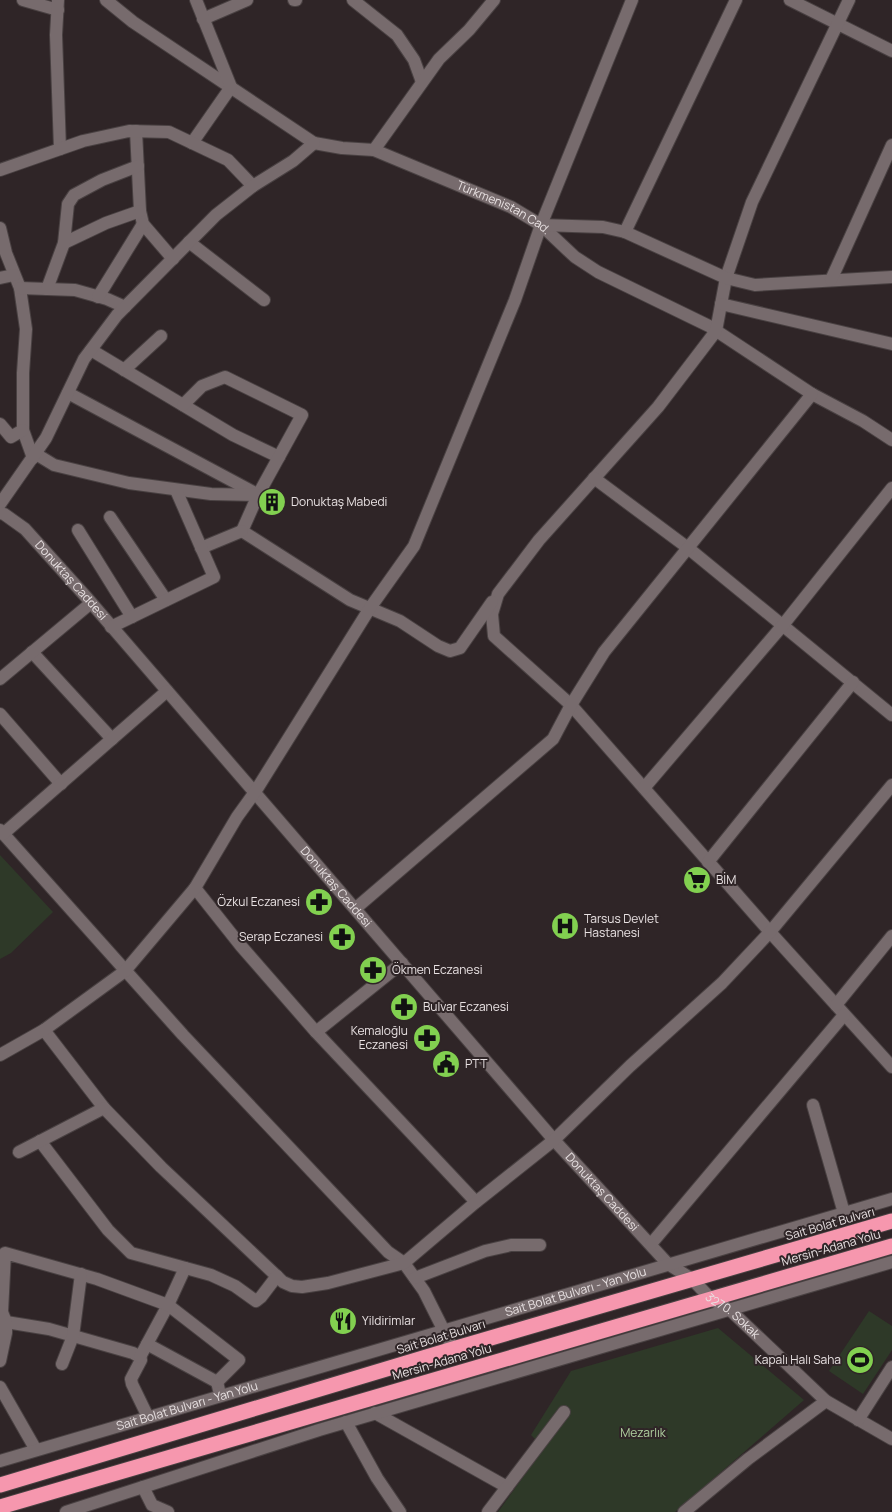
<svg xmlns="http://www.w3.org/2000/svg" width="892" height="1512" viewBox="0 0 892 1512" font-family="Manrope,sans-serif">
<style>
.green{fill:#2e3928}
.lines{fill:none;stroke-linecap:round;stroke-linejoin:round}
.minor-casing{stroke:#494142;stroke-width:14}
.highway-casing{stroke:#494142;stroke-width:17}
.minor{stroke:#776b6d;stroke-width:12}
.highway{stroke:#f697ae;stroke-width:15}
.labels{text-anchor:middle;stroke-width:4;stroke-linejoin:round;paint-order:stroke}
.street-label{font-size:12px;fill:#e8e1e2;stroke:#2f2527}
.poi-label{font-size:12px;fill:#e8e1e2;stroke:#2f2527;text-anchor:start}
.park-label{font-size:12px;fill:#b0d1a0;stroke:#2f2527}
</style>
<rect width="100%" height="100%" fill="#2f2527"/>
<!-- green -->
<path class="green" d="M 0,855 L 53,912 L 11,953 L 0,959 Z
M 869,1311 L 892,1326 L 892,1350 L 863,1394 L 829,1371 Z
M 718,1328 L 804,1400 L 675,1512 L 498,1512 L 544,1448 L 531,1435 L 571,1371 Z"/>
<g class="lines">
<!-- minor casing -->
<g class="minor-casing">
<g id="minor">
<path d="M 23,0 L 58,10"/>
<path d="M 58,0 L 56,35 L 60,149"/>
<path id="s1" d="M 106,0 L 133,22 L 314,143 L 342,148 L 374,150 L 511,207 L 541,225 L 575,257 L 598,272 L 709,326 L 812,394 L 863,421 L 892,440"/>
<path d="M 294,0 L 296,0"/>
<path d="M 353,0 L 397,35 L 414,60 L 422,82"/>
<path d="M 790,0 L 892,51"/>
<path d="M 849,0 L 752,202 L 726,278 L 716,331 L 658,407 L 539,540 L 498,594 L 492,614 L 494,636 L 571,705 L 770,932 L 892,1067"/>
<path d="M 203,19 L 247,0"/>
<path d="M 136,131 L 140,211 L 143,224 L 173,259"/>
<path d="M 192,143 L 231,87 L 196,0"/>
<path d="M 374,150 L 439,59 L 469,30 L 494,0"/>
<path d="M 0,170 L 83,141 L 129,131 L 169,132 L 228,160 L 253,186"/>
<path d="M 541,225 L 603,227 L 625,232 L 726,278 L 755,285 L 892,277"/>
<path d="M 0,228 L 6,253 L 20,288 L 26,329 L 23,373 L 23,430 L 33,458"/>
<path d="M 625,232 L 736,0"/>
<path d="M 189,242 L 264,300"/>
<path d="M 64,243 L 106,223 L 140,211"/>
<path d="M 0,278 L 14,275"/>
<path d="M 831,280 L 892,145"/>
<path d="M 20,288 L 75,290 L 107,299 L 125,307"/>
<path d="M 47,289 L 64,243 L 68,204 L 74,195 L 102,180 L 138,166"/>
<path d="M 98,297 L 143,224"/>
<path d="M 721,304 L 892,344"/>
<path d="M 91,350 L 233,435 L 279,457"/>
<path d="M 124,370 L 161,336"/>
<path d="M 68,393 L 255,493"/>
<path d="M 183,405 L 202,386 L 225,377 L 302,415 L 258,495 L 242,531 L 350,600 L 400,621 L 438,646 L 450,651 L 460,648 L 492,602"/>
<path d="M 0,424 L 11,437 L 23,430"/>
<path d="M 36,454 L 54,465 L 129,483 L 211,494 L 258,495"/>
<path d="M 594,478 L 688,548 L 892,715"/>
<path d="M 0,504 L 46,438 L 84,359 L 117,315 L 216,215 L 253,186 L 293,161 L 314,143"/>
<path id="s2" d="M 0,513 L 4,514 L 25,529 L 88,599 L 554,1140 L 668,1264 L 692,1279 L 711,1299 L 730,1310 L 826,1401 L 892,1439"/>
<path d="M 110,517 L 166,600"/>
<path d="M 78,530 L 132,617"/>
<path d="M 201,548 L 242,531"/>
<path d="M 111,627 L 214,577 L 176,490"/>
<path d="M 32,652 L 112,739"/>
<path d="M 0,679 L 91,603"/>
<path d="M 0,714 L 61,784"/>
<path d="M 644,788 L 783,625 L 892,488"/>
<path d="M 0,830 L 183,1035 L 388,1252 L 404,1263 L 424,1291 L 453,1349"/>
<path d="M 3,834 L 167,691"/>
<path d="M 708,862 L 853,682"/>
<path d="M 195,888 L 241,946 L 316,1032 L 476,1202"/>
<path d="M 356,908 L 553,739 L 571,705 L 604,652 L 812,394"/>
<path d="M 836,1005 L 892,936"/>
<path d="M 44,1030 L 104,1108 L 161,1167 L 283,1282 L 292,1286 L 302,1287 L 328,1283 L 404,1263 L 476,1202 L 554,1140 L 630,1066 L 722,983 L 770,932 L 892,785"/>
<path d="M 316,1032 L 402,963"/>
<path d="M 0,1055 L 44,1030 L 125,971 L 195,888 L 237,817 L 255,792 L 370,608 L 414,546 L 515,300 L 541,225 L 632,0"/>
<path d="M 813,1105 L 844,1213"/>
<path d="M 40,1141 L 108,1230 L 131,1253 L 211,1275 L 235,1286 L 256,1301 L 261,1297 L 277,1276"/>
<path d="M 19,1152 L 104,1108"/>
<path d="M 651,1244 L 844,1015"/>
<path d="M 415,1278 L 485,1251 L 511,1245 L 540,1245"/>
<path d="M 6,1322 L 49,1329 L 133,1353 L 140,1357 L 141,1360 L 131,1379 L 132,1384 L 148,1417"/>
<path d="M 147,1344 L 217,1382 L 219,1390"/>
<path d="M 140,1357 L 168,1305 L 185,1268"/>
<path d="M 0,1361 L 6,1333 L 6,1322 L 2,1312 L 5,1253 L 97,1279 L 168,1305 L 239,1360 L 217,1382"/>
<path d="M 62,1364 L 73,1336 L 81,1274"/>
<path d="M 0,1387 L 36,1450"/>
<path d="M 375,1413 L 507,1487"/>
<path d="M 858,1420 L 892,1367"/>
<path d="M 346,1422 L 377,1478 L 400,1512"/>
<path id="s3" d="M 0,1461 L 892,1199"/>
<path d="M 143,1487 L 152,1505 L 168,1512"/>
<path d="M 66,1512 L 319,1430 L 892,1262"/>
<path d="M 488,1512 L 564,1412"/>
<path d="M 684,1512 L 748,1459 L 826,1401"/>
</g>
</g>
<!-- highway casing -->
<g class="highway-casing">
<path id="highway" d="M 0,1485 L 453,1349 L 892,1221
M 0,1507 L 892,1246"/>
</g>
<!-- minor -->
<use href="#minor" class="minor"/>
<!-- highway -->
<use href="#highway" class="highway"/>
</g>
<!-- icons -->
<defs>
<g id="building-disc" transform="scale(1.4375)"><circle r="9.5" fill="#82d050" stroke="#2f2527"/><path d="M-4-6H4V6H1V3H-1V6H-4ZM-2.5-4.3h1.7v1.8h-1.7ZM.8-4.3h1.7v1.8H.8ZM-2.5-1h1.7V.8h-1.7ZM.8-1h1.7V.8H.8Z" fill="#111"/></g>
<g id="supermarket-disc" transform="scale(1.4375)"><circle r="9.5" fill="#82d050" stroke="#2f2527"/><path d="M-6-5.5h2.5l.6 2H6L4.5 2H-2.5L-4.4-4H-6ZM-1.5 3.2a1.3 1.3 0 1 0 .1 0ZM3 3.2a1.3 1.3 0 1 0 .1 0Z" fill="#111"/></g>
<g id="pharmacy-disc" transform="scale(1.4375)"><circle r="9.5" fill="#82d050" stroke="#2f2527"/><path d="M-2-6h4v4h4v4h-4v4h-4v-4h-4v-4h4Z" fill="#111"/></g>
<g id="hospital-disc" transform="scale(1.4375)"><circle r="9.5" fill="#82d050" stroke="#2f2527"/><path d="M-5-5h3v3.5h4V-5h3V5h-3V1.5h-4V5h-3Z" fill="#111"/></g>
<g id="civic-disc" transform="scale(1.4375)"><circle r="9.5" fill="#82d050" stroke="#2f2527"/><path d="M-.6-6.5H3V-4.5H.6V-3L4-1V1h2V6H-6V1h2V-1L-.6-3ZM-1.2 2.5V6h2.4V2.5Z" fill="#111"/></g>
<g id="restaurant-disc" transform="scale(1.4375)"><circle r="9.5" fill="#82d050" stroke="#2f2527"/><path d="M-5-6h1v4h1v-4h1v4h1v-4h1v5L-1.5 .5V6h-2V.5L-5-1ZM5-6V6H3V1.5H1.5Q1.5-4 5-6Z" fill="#111"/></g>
<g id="stadium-disc" transform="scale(1.4375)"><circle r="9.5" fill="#82d050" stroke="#2f2527"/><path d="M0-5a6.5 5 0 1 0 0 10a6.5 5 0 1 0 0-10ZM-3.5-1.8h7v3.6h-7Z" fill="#111"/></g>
</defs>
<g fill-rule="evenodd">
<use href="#building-disc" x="272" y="502"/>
<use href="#supermarket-disc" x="697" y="880"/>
<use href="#pharmacy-disc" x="319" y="902"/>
<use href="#hospital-disc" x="565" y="926"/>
<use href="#pharmacy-disc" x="342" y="937"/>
<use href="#pharmacy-disc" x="373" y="970"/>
<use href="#pharmacy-disc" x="404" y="1007"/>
<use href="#pharmacy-disc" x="427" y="1038"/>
<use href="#civic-disc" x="446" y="1064"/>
<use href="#restaurant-disc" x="343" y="1321"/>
<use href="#stadium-disc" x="860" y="1360"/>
</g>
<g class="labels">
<!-- street labels -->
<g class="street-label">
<text dy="4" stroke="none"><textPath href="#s1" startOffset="455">Türkmenistan Cad.</textPath></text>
<text dy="4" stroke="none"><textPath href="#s2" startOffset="99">Donuktaş Caddesi</textPath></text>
<text dy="4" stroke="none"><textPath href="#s2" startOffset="504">Donuktaş Caddesi</textPath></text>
<text dy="4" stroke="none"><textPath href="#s2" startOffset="909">Donuktaş Caddesi</textPath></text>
<text transform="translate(830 1224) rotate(-16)" y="4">Sait Bolat Bulvarı</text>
<text transform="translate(831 1248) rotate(-16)" y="4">Mersin-Adana Yolu</text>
<text dy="4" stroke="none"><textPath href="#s3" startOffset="600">Sait Bolat Bulvarı - Yan Yolu</textPath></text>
<text dy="4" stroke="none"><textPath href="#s2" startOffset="1090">3270. Sokak</textPath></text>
<text transform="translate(441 1337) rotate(-17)" y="4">Sait Bolat Bulvarı</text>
<text transform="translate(442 1362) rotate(-16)" y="4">Mersin-Adana Yolu</text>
<text dy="4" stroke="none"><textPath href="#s3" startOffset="195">Sait Bolat Bulvarı - Yan Yolu</textPath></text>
</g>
<!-- poi labels -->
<g class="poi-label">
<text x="291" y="506">Donuktaş Mabedi</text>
<text x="716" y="884">BİM</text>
<text x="300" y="906" text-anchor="end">Özkul Eczanesi</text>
<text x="584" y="923">Tarsus Devlet<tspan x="584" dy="14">Hastanesi</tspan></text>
<text x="323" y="941" text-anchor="end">Serap Eczanesi</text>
<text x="392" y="974">Ökmen Eczanesi</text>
<text x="423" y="1011">Bulvar Eczanesi</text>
<text x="408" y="1035" text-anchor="end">Kemaloğlu<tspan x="408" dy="14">Eczanesi</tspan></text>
<text x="465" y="1068">PTT</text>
<text x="362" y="1325">Yildirimlar</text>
<text x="841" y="1364" text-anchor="end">Kapalı Halı Saha</text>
</g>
<!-- park labels -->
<g class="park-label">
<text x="643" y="1437">Mezarlık</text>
</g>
</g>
</svg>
